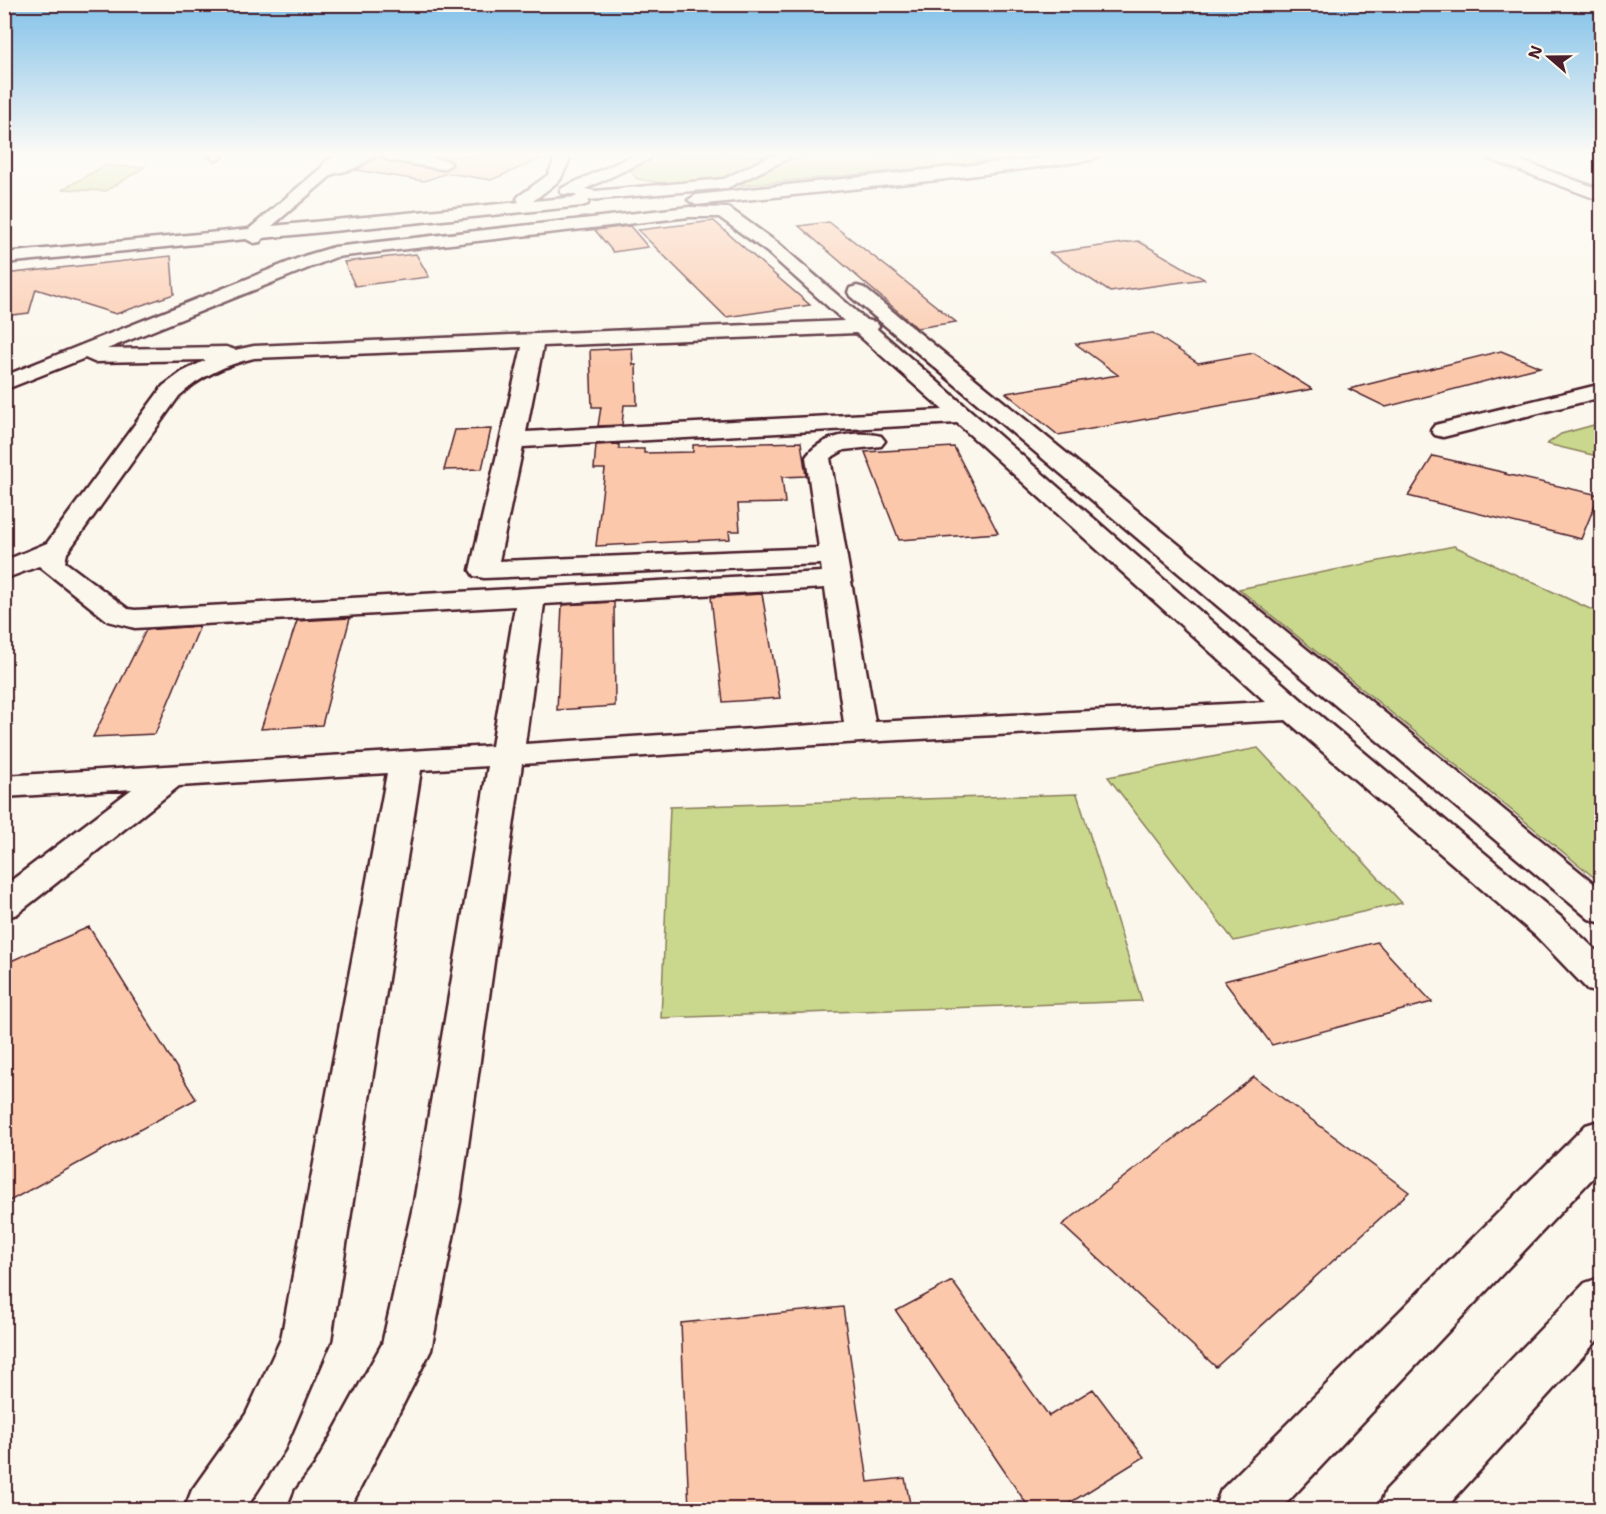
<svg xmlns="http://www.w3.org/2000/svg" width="1606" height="1514" viewBox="0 0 1606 1514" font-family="'Shantell Sans',sans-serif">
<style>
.green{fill:#c9d88c;stroke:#8a7c5c;stroke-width:1.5}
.building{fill:#fbc8ab;stroke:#4a1f2b;stroke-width:1.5}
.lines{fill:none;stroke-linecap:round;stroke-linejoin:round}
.minor-casing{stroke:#4a1f2b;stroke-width:5}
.minor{fill:#fbf7ec;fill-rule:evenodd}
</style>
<rect width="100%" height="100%" fill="#fbf7ec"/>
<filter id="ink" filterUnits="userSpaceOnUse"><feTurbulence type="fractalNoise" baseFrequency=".0167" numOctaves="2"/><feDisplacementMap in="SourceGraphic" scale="12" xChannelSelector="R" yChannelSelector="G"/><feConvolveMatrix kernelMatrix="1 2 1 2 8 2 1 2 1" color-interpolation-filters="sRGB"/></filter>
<g filter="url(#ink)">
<!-- green -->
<path class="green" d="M 651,156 L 762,156 L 769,157 L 722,181 L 681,186 L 637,179 L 630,170 L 630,166 Z
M 803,156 L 989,156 L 975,163 L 736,186 L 779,163 L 795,160 Z
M 104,166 L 145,167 L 106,191 L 63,189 Z
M 1601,423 L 1601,457 L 1547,444 L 1561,434 Z
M 1454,546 L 1601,614 L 1601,883 L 1239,589 Z
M 1258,748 L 1402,903 L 1234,941 L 1108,777 Z
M 1077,794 L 1142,1001 L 661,1018 L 670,807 Z"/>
<!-- building -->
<path class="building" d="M 378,156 L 389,162 L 443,171 L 452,166 L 453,162 L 448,159 L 432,156 L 547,156 L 491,180 L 447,173 L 424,181 L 356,170 Z
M 714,221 L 767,268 L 810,305 L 726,317 L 638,230 Z
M 829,222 L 891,270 L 956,322 L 917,328 L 799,226 Z
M 630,226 L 648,247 L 613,252 L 595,230 Z
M 1138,241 L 1204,279 L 1110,292 L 1050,253 Z
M 416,254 L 429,277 L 355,286 L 344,262 Z
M 171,256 L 174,294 L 116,314 L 36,289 L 29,313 L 4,316 L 4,274 Z
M 1153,333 L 1198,363 L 1254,353 L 1312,389 L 1058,435 L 1006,393 L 1118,375 L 1076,344 Z
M 632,348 L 633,365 L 636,365 L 637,405 L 624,405 L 622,425 L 598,426 L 601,407 L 592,407 L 590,350 Z
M 1501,351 L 1540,367 L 1386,407 L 1349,389 Z
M 491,429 L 482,469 L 444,470 L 455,430 Z
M 801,442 L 806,476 L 782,477 L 785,503 L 738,504 L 740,531 L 729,531 L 730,539 L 596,546 L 605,469 L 594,469 L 596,445 L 619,444 L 619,449 L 644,449 L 644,453 L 693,452 L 693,445 Z
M 954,447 L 998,533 L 899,540 L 865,452 Z
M 1433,456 L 1506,473 L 1505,474 L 1599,495 L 1581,539 L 1408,496 Z
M 762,594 L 780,698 L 723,702 L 711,597 Z
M 614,602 L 615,706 L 557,710 L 562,605 Z
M 350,618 L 322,725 L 261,729 L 297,621 Z
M 200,626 L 155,734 L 93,737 L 146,630 Z
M 89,927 L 196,1099 L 4,1204 L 4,964 Z
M 1377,942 L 1432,1002 L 1272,1045 L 1224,981 Z
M 1254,1077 L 1409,1192 L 1216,1367 L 1062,1225 Z
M 952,1281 L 1049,1416 L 1093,1389 L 1144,1457 L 1060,1509 L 1030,1509 L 896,1311 Z
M 843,1307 L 868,1482 L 905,1478 L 911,1509 L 689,1509 L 681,1323 Z"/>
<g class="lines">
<!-- minor casing -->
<g class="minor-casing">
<path id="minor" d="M 209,156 L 224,156 L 216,160 Z
M 336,156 L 376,156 L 353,169 L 333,174 L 272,226 L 519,202 L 517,199 L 519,196 L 548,175 L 554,161 L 551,156 L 566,156 L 569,161 L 560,180 L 533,201 L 577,197 L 574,194 L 562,194 L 560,191 L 562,188 L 632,156 L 651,156 L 649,159 L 585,189 L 595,191 L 724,179 L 770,156 L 789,156 L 787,159 L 727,188 L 589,200 L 588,204 L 582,206 L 263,238 L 260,242 L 254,243 L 246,239 L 4,263 L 4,253 L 249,229 L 321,168 L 325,161 Z
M 382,156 L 419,156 L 448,161 L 451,164 L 443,169 L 389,160 Z
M 1055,156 L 1098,156 L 1091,160 L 938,180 L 696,205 L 688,200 L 696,195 Z
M 1487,156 L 1508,156 L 1602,190 L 1602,201 L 1489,159 Z
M 689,207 L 729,208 L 779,244 L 866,320 L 876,322 L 879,326 L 877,329 L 1305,703 L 1562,918 L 1602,956 L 1602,994 L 1588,990 L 1536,936 L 1286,720 L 861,742 L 522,764 L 460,1202 L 431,1350 L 349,1510 L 288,1510 L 296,1490 L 315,1465 L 382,1344 L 414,1202 L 488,766 L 421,770 L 331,1340 L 284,1450 L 245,1510 L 184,1510 L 192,1490 L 246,1414 L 281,1339 L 387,773 L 179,786 L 17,914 L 4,918 L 4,886 L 132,789 L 4,797 L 4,776 L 492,746 L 515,606 L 135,628 L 108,621 L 39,566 L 4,579 L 4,561 L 47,543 L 163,386 L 182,372 L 206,360 L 94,362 L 85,358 L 4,390 L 4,376 L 304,256 L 334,247 ZM 689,217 L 719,217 L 767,252 L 844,321 L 254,346 L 235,350 L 226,347 L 107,349 L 336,257 ZM 856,333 L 943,410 L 526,432 L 543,346 ZM 522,347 L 470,570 L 474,576 L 484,578 L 821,564 L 822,572 L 135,610 L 128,609 L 65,562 L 67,553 L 179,396 C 201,376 225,365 254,358 ZM 957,423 L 1266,702 L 875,722 L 830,458 L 844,450 L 881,446 L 885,441 L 881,436 C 857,430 821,435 806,457 L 819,548 L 499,561 L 523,447 ZM 825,588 L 844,723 L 525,744 L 544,604 Z
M 857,286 L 864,288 L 1602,890 L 1602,923 L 1589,919 L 850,296 L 848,292 L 850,288 Z
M 1602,384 L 1602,397 L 1443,437 L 1435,435 L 1431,430 L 1435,425 Z
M 1602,1120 L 1602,1168 L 1280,1510 L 1213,1510 L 1221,1490 L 1586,1125 Z
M 1602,1277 L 1602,1335 L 1444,1510 L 1378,1510 L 1386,1490 L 1585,1283 Z"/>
</g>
<!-- minor -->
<use href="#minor" class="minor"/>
</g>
</g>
<!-- sky -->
<linearGradient id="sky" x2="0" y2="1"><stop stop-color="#82c1e9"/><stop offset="0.42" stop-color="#fdfbf6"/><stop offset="1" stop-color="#fdfbf6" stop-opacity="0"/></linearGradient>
<rect width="1606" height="368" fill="url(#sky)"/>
<!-- margin -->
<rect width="1606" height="1514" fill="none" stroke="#fbf7ec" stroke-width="24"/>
<rect x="12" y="12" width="1582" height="1490" fill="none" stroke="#4a1f2b" stroke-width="2" filter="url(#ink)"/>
<!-- north arrow -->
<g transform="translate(1549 57) rotate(290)" stroke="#fbf7ec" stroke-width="4.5" paint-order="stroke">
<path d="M0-4.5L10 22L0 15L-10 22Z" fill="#4a1f2b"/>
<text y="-9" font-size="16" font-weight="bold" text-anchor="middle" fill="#4a1f2b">N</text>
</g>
</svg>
